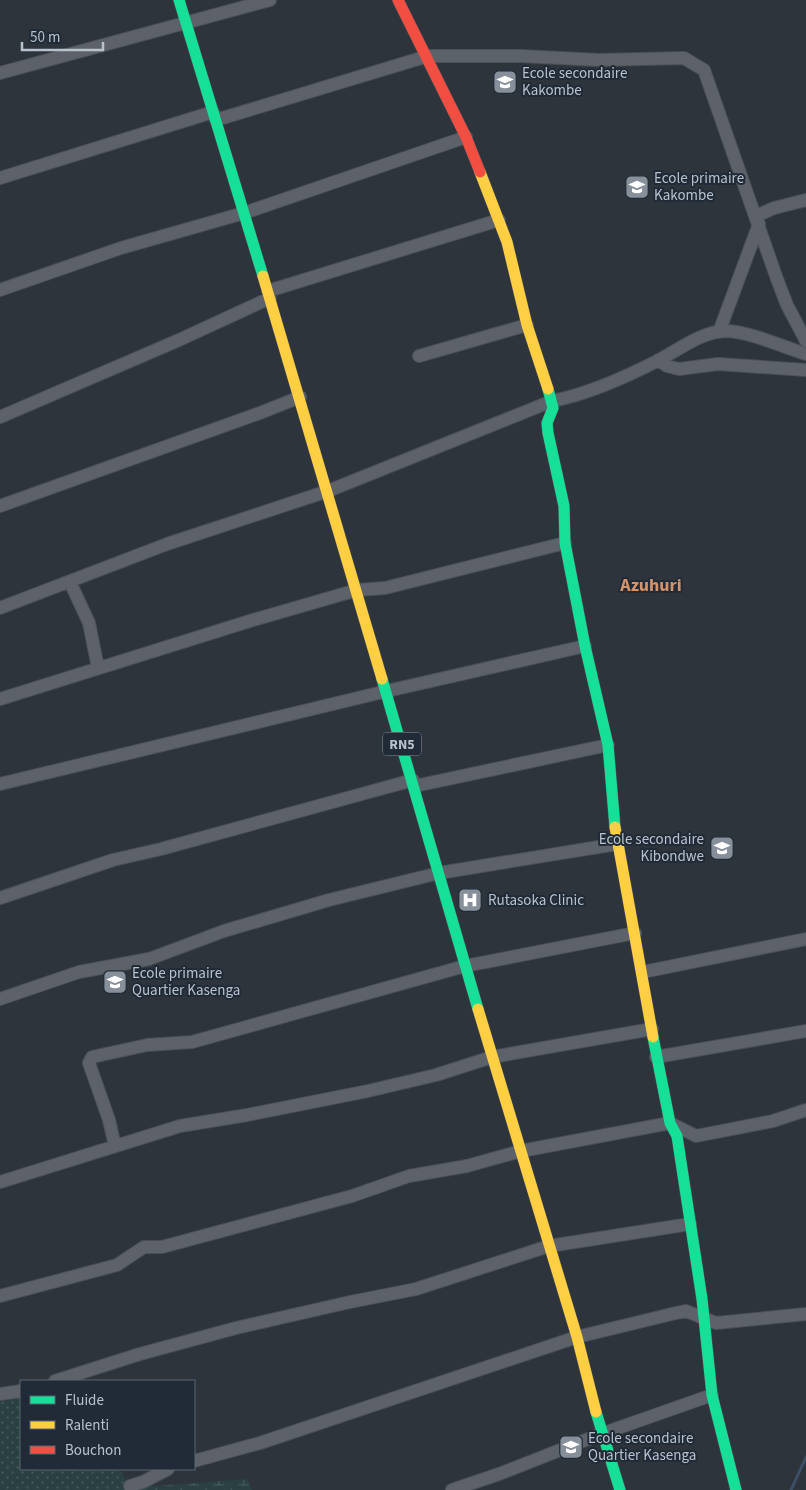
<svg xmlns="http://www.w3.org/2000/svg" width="806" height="1490" viewBox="0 0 806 1490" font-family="'Source Sans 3',sans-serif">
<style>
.grass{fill:url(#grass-dots)}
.wetland{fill:url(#wetland-marsh)}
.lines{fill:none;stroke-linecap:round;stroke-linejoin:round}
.stream{stroke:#3c4f67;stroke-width:3}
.street-casing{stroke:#4b5056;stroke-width:14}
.fast-casing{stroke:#4b5056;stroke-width:12}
.slow-casing{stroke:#4b5056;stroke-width:12}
.jam-casing{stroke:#4b5056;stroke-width:12}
.street{stroke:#5d626a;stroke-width:12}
.fast{stroke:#16e098;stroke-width:11}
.slow{stroke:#ffcf43;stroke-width:11}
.jam{stroke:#f24e42;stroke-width:11}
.labels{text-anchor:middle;stroke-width:4;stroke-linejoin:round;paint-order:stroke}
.shield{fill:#202b37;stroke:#8a949f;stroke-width:1}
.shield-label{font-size:14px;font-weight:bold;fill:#b8c1cc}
.poi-label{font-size:15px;fill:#b8c1cc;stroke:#202b37;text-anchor:start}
.quarter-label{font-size:18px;font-weight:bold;fill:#d69369;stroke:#202b37}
</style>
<defs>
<pattern id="grass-dots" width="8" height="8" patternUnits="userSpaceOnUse" patternTransform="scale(1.25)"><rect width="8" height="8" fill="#2a4042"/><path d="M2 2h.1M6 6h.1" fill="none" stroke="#475a5c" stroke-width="1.8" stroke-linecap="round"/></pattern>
<pattern id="wetland-marsh" width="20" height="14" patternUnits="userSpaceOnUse" patternTransform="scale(1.25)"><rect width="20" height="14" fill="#2a4042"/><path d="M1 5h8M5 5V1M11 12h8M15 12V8" fill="none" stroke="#475a5c"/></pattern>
</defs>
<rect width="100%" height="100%" fill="#2d343c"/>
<!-- grass -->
<path class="grass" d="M 21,1397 L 21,1469 L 120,1469 L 129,1488 L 141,1487 L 142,1490 L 0,1490 L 0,1402 Z"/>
<!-- wetland -->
<path class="wetland" d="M 247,1479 L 252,1490 L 142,1490 L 141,1487 Z"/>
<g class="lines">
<!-- stream -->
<path class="stream" d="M 791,1490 L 806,1457"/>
<!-- street casing -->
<g class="street-casing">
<path id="street" d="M 0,73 L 270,0
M 216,120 L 428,56 L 521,56 L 599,60 L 684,58 L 704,70 L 777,279 L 787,305 L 806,341
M 0,178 L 213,112
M 756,216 L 774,208 L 806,200
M 0,290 L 121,248 L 244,213 L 466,137
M 268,291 L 499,220
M 719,332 L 759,224
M 419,356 L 527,325
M 658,360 L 667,366 L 679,369 L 718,364 L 806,370
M 0,417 L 179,340 L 270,298
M 0,506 L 260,413 L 300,397
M 70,582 L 89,623 L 98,668
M 0,608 L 167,544 L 328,491 L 552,401 C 589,394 626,377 659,360 C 680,349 701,332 725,331 C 749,331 783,347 806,354
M 0,699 L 253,620 L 357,590 L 385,588 L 565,543
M 0,784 L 387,691 L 585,646
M 415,786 L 608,745
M 0,898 L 113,860 L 161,849 L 413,780
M 643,972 L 806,939
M 0,999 L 79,972 L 149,959 L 224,931 L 329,900 L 439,873 L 617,844
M 656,1057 L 806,1031
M 115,1146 L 109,1120 L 89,1063 L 92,1057 L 147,1045 L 192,1042 L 465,966 L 635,933
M 0,1182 L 180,1126 L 247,1115 L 368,1091 L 436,1075 L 492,1057 L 652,1029
M 0,1296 L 117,1265 L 144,1247 L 162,1247 L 352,1196 L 409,1176 L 467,1166 L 521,1151 L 670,1123 L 696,1136 L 773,1121 L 806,1110
M 55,1381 L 140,1354 L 236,1328 L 350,1302 L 416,1289 L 549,1246 L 690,1224
M 0,1394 L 21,1391
M 194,1461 L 260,1443 L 577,1337 L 676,1313 L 686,1311 L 716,1323 L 806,1314
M 130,1486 L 143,1482 L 168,1469
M 452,1490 L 499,1474 L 601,1434 L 712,1395"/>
</g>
<!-- fast casing -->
<g class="fast-casing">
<path id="fast" d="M 179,0 L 263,276
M 548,389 L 553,408 L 547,423 L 548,433 L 564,506 L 565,543 L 585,646 L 608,745 L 615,827
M 382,679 L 478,1009
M 653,1037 L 670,1123 L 677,1136 L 702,1299 L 712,1395 L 736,1490
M 596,1412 L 620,1490"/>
</g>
<!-- slow casing -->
<g class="slow-casing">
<path id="slow" d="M 480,172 L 507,242 L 527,325 L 548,389
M 263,276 L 382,679
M 615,827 L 653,1037
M 478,1009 L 577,1337 L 596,1412"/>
</g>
<!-- jam casing -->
<g class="jam-casing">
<path id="jam" d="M 398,0 L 466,137 L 480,172"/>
</g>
<!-- street -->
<use href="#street" class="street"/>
<!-- fast -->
<use href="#fast" class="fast"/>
<!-- slow -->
<use href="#slow" class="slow"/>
<!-- jam -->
<use href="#jam" class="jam"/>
</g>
<!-- icons -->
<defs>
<g id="school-square" transform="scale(1.25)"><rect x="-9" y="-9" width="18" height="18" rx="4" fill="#87909a" stroke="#202b37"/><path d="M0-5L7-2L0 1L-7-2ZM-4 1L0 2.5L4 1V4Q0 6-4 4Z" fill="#fff"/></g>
<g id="hospital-square" transform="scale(1.25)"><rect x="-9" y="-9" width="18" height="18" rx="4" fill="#87909a" stroke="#202b37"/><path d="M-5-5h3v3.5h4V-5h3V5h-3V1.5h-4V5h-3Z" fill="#fff"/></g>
</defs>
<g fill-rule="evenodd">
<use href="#school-square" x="505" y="82"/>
<use href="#school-square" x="637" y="187"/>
<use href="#school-square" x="722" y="848"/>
<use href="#hospital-square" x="470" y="900"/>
<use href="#school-square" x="115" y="982"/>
<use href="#school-square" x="571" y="1447"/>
</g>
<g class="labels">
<!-- shield labels -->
<rect class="shield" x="383" y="732.5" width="38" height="23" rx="4"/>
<g class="shield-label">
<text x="402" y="749">RN5</text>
</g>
<!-- poi labels -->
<g class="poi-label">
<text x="522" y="78">Ecole secondaire<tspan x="522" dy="17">Kakombe</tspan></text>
<text x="654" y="183">Ecole primaire<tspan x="654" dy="17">Kakombe</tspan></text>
<text x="704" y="844" text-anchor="end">Ecole secondaire<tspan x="704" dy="17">Kibondwe</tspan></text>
<text x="488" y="905">Rutasoka Clinic</text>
<text x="132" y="978">Ecole primaire<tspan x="132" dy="17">Quartier Kasenga</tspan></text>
<text x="588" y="1443">Ecole secondaire<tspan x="588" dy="17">Quartier Kasenga</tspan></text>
</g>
<!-- quarter labels -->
<g class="quarter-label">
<text x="651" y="591">Azuhuri</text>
</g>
</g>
<!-- legend -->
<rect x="20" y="1380" width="175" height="90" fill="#202b37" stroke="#5d6773"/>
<rect x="30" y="1396" width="25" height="8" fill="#16e098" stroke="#5d6773"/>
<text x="65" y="1405" font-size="15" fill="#b8c1cc">Fluide</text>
<rect x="30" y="1421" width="25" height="8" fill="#ffcf43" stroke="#5d6773"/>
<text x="65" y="1430" font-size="15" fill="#b8c1cc">Ralenti</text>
<rect x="30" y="1446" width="25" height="8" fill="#f24e42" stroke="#5d6773"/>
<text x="65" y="1455" font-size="15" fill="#b8c1cc">Bouchon</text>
<!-- scale -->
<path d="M22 42v8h81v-8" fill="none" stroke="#b8c1cc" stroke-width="2.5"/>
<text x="30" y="42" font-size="15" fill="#b8c1cc" stroke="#202b37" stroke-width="4" paint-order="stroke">50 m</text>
</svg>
